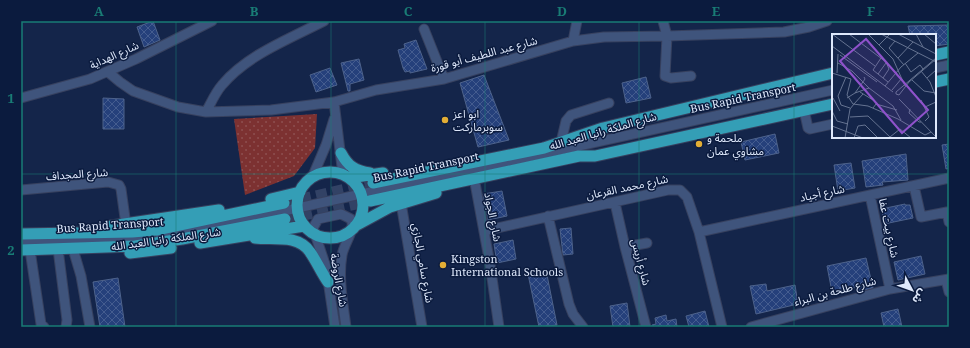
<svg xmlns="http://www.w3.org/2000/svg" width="970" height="348" viewBox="0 0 970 348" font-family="'Noto Serif','Noto Sans Arabic',serif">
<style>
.grass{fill:url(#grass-dots)}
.building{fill:url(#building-cross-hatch);stroke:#4d628b}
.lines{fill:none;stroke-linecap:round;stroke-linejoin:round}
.major-tunnel{stroke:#324265;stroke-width:11;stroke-dasharray:11 5.5;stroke-linecap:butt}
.minor-casing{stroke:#37415f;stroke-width:11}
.major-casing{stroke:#37415f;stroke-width:13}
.minor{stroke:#3f547c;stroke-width:9}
.major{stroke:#349eb6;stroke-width:11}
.grid{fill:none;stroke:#197c75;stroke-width:1;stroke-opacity:0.55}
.poi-dot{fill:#e3ae35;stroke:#0b1b3e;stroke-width:1.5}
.labels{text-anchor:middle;stroke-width:3;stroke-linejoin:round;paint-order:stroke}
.street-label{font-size:11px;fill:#dee8fb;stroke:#0b1b3e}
.poi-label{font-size:11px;fill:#dee8fb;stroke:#0b1b3e;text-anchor:start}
.inset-road{fill:none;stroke:#657391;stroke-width:1}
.view{fill:#8f52cb;fill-opacity:0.15;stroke:#8f52cb;stroke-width:2}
.inset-edge{fill:none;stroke:#dee8fb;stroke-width:2}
.neatline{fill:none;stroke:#197c75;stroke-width:1.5}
.grid-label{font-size:13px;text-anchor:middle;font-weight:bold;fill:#197c75}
</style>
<defs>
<pattern id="grass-dots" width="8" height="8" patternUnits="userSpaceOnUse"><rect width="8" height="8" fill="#7c3131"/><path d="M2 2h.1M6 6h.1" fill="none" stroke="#8e4f50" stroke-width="1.8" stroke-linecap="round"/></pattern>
<pattern id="building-cross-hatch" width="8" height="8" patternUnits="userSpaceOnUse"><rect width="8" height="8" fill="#25407b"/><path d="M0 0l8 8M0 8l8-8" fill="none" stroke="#445c8f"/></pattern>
</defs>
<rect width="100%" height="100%" fill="#14254a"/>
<!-- grass -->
<path class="grass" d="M 317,114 L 315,148 L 294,176 L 245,195 L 234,119 Z"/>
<!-- building -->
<path class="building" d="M 153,21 L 160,40 L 144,47 L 137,27 Z
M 949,25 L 949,44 L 935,46 L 935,35 L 910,35 L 908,26 Z
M 416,40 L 427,69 L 410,73 L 410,71 L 405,72 L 403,68 L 398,50 L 405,48 L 404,44 Z
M 359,59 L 364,80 L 350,84 L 350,91 L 348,91 L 341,63 Z
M 330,68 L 337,85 L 316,92 L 310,75 Z
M 484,75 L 509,140 L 478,147 L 460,83 Z
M 646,77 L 651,98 L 626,103 L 622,83 Z
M 103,98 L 124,99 L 124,129 L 103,129 Z
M 775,134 L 779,153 L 745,160 L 741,142 Z
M 949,144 L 949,168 L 946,169 L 942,145 Z
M 906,154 L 908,180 L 882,182 L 883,185 L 866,187 L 862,161 Z
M 851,163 L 855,188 L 838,191 L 834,165 Z
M 502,191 L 507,216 L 488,220 L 483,194 Z
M 905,204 L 905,205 L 910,205 L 913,218 L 884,224 L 882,211 L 887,210 L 886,208 Z
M 571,228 L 573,254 L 563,255 L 560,229 Z
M 513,240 L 516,259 L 497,263 L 494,244 Z
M 921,256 L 925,274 L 898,280 L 894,262 Z
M 866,258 L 873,288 L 859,291 L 858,287 L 832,292 L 827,266 Z
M 546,270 L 557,325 L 539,327 L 528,274 Z
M 118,278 L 125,327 L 100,327 L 93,282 Z
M 766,284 L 767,291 L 795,285 L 798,304 L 756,314 L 750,286 Z
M 627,303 L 630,327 L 613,327 L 610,306 Z
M 898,309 L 902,327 L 884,327 L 881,313 Z
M 705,311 L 709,327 L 689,327 L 686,316 Z
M 666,315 L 667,321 L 676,319 L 677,327 L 652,327 L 652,325 L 656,324 L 655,318 Z"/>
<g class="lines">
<!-- major-tunnel -->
<path class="major-tunnel" d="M 284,203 L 373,183
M 285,219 L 370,201"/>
<!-- minor casing -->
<g class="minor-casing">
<path id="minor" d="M 663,21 L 667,36 L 665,76 L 671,78 L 691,76
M 424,29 L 444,79
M 573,41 L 577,21
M 935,68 L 949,65
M 108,72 L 120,82 L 133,91 L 178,107 L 206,112 L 271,110 L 334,102 L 376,90 L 444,79 L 573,41 L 604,37 L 667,36 L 784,32 L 809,27 L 827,21
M 21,98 L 90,79 L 136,59 L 212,21
M 334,102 L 343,175
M 804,110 L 808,128 L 810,129 L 833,124
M 206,112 C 211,103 215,93 222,85 C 247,55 289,39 324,21
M 562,138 L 566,121 L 571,115 L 609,103
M 312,178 L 326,145 L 334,119
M 475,183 L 490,264 L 499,327
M 914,186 L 921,217 L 947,212 L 949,222
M 21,190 L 108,182 L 119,185 L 121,189 L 126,225
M 870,195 L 890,289
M 401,203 L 422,327
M 615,203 L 625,247 L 646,327
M 548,216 L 569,304 L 573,314 L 583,327
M 484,231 L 668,190 L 680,190 L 687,197 L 699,232 L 722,327
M 699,232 L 949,178
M 160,234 L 252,218 L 833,90
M 21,241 L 141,236
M 625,247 L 647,243
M 58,249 L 67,320 L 66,327
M 73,249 L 81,276 L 90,327
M 30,250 L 41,324 L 44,327
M 946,280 L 949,292
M 335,327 L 326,267 L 313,228 L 318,219 L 341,214 L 351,219 C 356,230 344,243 342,255 C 338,278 343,303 346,327
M 751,327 L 890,289 L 949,279"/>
</g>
<!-- major casing -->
<g class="major-casing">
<path id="major" d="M 935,55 L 949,52
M 935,82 L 949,79
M 341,153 C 348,166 355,171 370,173
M297 205a33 33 0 1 1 66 0a33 33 0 1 1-66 0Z
M 349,178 L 383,173
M 373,183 L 544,148 L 603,128 L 833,73
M 271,199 L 300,192
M 370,201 L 579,156 L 595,156 L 833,104
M 111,226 L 219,210
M 355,226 L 390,207 L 436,193
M 21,234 L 132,232 L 156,230 L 284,203
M 255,238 C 273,240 298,234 310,252 C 317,262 321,272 328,282
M 200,243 L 304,226
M 21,250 L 135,246 L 182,239 L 285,219
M 130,253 L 171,248"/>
</g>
<!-- minor -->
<use href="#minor" class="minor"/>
<!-- major -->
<use href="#major" class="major"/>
</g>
<!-- grid -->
<path class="grid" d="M 176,21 L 176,327M 331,21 L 331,327M 485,21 L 485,327M 639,21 L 639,327M 794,21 L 794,327M 21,174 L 949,174"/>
<!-- markers -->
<g class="poi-dot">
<circle cx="445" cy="120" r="4"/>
<circle cx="699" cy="144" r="4"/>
<circle cx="443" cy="265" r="4"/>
</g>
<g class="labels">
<!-- street labels -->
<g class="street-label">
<text transform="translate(484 54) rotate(-15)" y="4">شارع عبد اللطيف أبو قورة</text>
<text transform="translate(114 55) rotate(-24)" y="4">شارع الهداية</text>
<text transform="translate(743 98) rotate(-12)" y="4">Bus Rapid Transport</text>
<text transform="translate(603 131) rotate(-16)" y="4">شارع الملكة رانيا العبد الله</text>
<text transform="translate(426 167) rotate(-12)" y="4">Bus Rapid Transport</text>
<text transform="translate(77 174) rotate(-4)" y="4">شارع المجداف</text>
<text transform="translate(627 187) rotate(-12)" y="4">شارع محمد القرعان</text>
<text transform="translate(822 193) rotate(-12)" y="4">شارع أجياد</text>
<text transform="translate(493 217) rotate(79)" y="4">شارع الجواد</text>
<text transform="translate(110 225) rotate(-4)" y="4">Bus Rapid Transport</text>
<text transform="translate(889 228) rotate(78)" y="4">شارع بيت عفا</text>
<text transform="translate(166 239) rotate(-8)" y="4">شارع الملكة رانيا العبد الله</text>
<text transform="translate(641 262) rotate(75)" y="4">شارع أريس</text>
<text transform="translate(423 263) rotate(80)" y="4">شارع سامي الجازي</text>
<text transform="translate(339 280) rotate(80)" y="4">شارع الروضة</text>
<text transform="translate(835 291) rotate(-15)" y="4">شارع طلحة بن البراء</text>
</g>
<!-- poi labels -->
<g class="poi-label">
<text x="453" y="118">ابو اعز<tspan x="453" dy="13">سوبرماركت</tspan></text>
<text x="707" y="142">ملحمة و<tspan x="707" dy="13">مشاوي عمان</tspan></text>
<text x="451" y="263">Kingston<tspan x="451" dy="13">International Schools</tspan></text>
</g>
</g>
<!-- overview -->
<g transform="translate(832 34)">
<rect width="104" height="104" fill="#14254a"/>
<path class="inset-road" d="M 0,0 L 43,32M 17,0 L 54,28 L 57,35 L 51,44M 36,0 L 61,25 L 73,52M 49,0 L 104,28M 66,0 L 104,20M 84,0 L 91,13M 92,0 L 104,10M 63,7 L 57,14 L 72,31M 47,11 L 58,0M 0,12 L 61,58M 8,21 L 45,48M 49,24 L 41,36 L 56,48M 66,24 L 81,8M 104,24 L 64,58 L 64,60 L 67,61 L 77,48 L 104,25M 6,29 L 20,37 L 37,54 L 61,72 L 69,86M 73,29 L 79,38 L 88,31 L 91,35M 89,37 L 98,48 L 104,63M 0,39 L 19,45 L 15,61 L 21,70 L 36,72 L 66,85 L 93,101 L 99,98M 5,39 L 6,20M 46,40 L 54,29M 14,43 L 6,62 L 9,71 L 18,74M 95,44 L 104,36M 80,46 L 92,57 L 104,59M 53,52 L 69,33 L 86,19M 60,56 L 70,44M 28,58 L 41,66M 23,59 L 37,54M 1,64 L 8,77M 15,64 L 23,59 L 33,45 L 32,43M 67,65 L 104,103M 89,66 L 97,83 L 93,87M 22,70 L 31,60M 93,73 L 104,68M 41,74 L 44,70 L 65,76M 78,75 L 77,79 L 87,88 L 89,88M 0,77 L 5,87 L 16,90M 18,83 L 36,82 L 58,103M 0,92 L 31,104M 58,103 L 68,95 L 79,104M 13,104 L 18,75 L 22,70M 22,104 L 26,92 L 33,91 L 46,104"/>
<path class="view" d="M 34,5 L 96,76 L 70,99 L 8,27 Z"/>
<rect width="104" height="104" class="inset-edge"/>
</g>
<!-- border -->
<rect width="970" height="348" fill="none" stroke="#0b1b3e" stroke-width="44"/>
<!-- north arrow -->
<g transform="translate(912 290) rotate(131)" stroke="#0b1b3e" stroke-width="3" paint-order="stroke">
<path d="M0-3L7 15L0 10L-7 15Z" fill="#dee8fb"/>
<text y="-6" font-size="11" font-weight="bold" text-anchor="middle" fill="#dee8fb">ش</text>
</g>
<rect x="22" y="22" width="926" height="304" class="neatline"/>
<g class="grid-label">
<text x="99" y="16">A</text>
<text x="254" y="16">B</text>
<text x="408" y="16">C</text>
<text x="562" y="16">D</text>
<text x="716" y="16">E</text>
<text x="871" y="16">F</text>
<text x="11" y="103">1</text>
<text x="11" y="255">2</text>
</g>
</svg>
